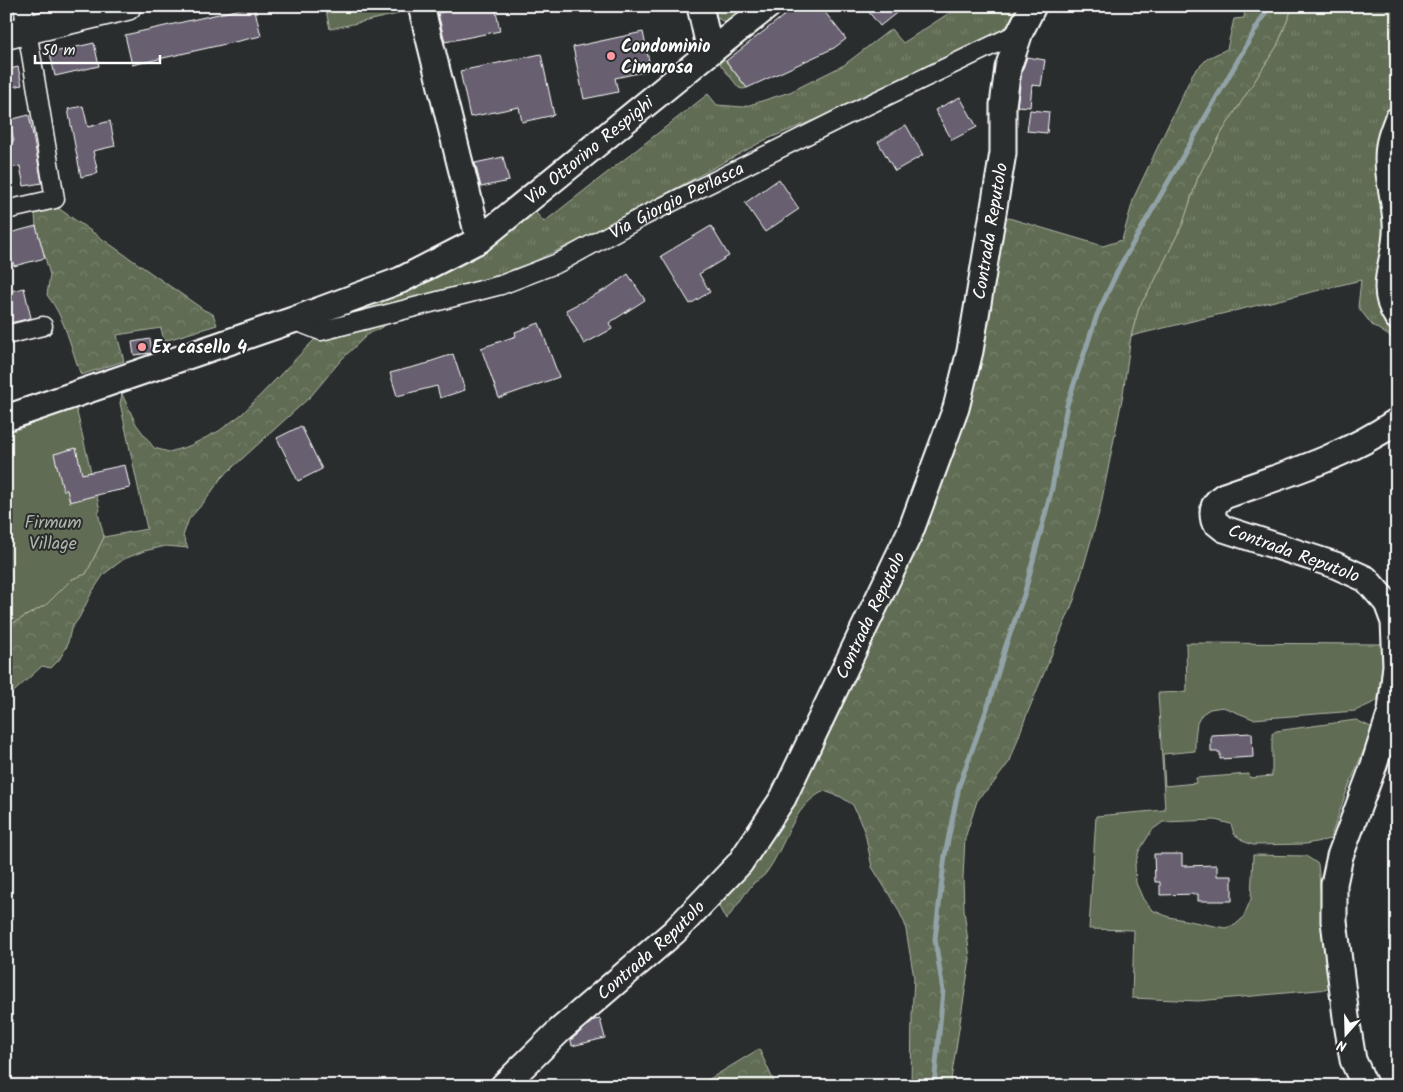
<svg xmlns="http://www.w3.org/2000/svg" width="1403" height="1092" viewBox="0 0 1403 1092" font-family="Kalam,sans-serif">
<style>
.grass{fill:url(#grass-tufts);stroke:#b0b6a9}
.forest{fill:url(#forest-crowns);stroke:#b0b6a9}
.green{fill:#606c53;stroke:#b0b6a9}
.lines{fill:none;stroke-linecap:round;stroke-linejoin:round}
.stream{stroke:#92a3a8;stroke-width:5}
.building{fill:#676071;stroke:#fff}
.street-casing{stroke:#fff;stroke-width:21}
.secondary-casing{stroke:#fff;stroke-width:29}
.primary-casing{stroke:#fff;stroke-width:31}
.street{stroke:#2a2d2e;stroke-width:18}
.secondary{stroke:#2a2d2e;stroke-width:25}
.primary{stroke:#2a2d2e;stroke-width:28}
.poi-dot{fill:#ff9aa2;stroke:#2a2d2e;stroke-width:2}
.labels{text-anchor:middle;stroke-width:4;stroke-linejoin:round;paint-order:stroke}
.poi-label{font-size:18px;font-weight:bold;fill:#fff;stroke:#2a2d2e;text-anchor:start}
.street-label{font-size:18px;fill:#fff;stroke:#2a2d2e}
.park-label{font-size:18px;fill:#b0b6a9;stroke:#2a2d2e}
</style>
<defs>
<pattern id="grass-tufts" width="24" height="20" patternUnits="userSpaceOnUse" patternTransform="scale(1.25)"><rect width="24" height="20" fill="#606c53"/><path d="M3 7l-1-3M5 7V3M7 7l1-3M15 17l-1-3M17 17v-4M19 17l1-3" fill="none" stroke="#78826d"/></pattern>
<pattern id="forest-crowns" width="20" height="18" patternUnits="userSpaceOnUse" patternTransform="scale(1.25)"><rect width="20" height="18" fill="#606c53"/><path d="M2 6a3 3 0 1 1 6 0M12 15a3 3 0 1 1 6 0" fill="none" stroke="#78826d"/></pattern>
</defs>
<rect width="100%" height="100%" fill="#2a2d2e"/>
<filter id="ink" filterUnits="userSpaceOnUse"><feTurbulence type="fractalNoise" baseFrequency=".02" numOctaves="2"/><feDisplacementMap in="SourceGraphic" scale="10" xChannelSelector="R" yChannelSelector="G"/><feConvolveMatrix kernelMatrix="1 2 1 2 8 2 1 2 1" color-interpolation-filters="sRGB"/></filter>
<g filter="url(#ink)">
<!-- grass -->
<path class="grass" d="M 722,6 L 744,6 L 724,22 L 711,14 Z
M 960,6 L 1023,6 C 1014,21 1004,30 989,38 L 834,112 L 765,140 L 586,237 L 533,262 L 499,275 L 353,316 L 335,320 L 330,318 L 494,241 L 535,212 L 544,222 L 708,94 L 717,105 L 743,107 L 790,92 L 844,65 L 891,29 L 903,43 Z
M 1293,6 L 1397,6 L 1397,95 L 1383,140 L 1382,173 L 1389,322 L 1397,331 L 1397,341 L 1372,325 L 1358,307 L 1361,280 L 1131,336 L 1139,307 L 1153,284 L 1183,223 L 1198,177 L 1222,132 L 1277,46 Z"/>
<!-- forest -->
<path class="forest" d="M 1245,6 L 1293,6 L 1277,46 L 1222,132 L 1198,177 L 1183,223 L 1153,284 L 1139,307 L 1131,336 L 1123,394 L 1100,509 L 1074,600 L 1025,719 L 1010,761 L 992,785 L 978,798 L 965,838 L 963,877 L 964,910 L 970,959 L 950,1086 L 911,1086 L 912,1015 L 914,978 L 905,924 L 897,907 L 872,867 L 865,833 L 853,805 L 841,797 L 824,791 C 791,807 787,845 766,873 C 763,878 756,880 752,885 C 743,896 735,909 726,920 L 716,901 L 903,564 L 1002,216 L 1103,246 L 1122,240 L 1134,197 L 1193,73 L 1208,58 L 1227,49 L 1234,19 L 1244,18 Z
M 58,208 L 204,310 L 213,314 L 217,325 L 164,341 L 161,328 L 117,335 L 124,361 L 81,375 C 71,349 65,317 47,295 L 50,275 L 36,226 L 35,214 Z
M 408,313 L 367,335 L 341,360 L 311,396 L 221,478 L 206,500 L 189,519 L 183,536 L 188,548 L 166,546 L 144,551 L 124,559 L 104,574 L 92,592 L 79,618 L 71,629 L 67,646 L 59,660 L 51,668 L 42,666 L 6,699 L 6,627 L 47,604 L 72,579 L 86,574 L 104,537 L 147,529 L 120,403 L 122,394 L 136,424 L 154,448 L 169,452 L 189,446 L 219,431 L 242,414 L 318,336 L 336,338 Z
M 759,1049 L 776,1086 L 698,1086 Z"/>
<!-- green -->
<path class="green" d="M 325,6 L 339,6 L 340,12 L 367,6 L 396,6 L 398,14 L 330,29 Z
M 723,58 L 747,88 L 743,89 L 739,88 L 720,64 Z
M 76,408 L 100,510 L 98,513 L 104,537 L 86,574 L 72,579 L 47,604 L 6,627 L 6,432 Z
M 1186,643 L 1384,644 C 1385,664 1382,682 1377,701 L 1355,711 L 1253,719 L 1223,707 L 1210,709 L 1202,714 L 1197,723 L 1195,738 L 1195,751 L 1163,754 L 1165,786 L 1196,783 L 1196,778 L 1249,774 L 1250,778 L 1272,776 L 1272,734 L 1276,731 L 1356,720 L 1373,728 L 1346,793 L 1330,839 L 1306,844 L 1253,845 L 1245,842 L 1234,834 L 1231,824 L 1215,820 L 1163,822 L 1152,830 L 1139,851 L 1135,865 L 1136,883 L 1143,899 L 1152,910 L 1169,917 L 1225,928 L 1235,925 L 1243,918 L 1251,899 L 1253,855 L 1306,856 L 1318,864 L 1329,989 L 1198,1001 L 1132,998 L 1134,930 L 1089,929 L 1096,816 L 1165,810 L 1158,693 L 1187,692 Z"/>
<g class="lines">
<!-- stream -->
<path class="stream" d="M 934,1086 L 943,991 L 935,939 L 945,855 L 959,786 L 989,703 L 1006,645 L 1024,595 L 1052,488 L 1067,405 L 1097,315 L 1120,266 L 1269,6"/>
</g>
<!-- building -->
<path class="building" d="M 254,6 L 261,36 L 132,65 L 125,35 Z
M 473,6 L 495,6 L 500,31 L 445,42 L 438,13 Z
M 796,6 L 820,6 L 846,39 L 834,48 L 747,88 L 726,61 Z
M 864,6 L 905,6 L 880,26 Z
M 643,32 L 650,66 L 643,72 L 615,78 L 618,92 L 584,99 L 573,47 Z
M 94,43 L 99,66 L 55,76 L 50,53 Z
M 541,54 L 554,115 L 522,122 L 519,107 L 470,117 L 460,71 Z
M 1027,57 L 1045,60 L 1041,86 L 1032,85 L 1030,107 L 1017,106 L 1022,71 Z
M 18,67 L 22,85 L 6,88 L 6,70 Z
M 960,97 L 977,127 L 952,140 L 935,110 Z
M 83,106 L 88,127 L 110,121 L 115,146 L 93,151 L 98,173 L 81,177 L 68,109 Z
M 1030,110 L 1049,112 L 1047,133 L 1027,131 Z
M 29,115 L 42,183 L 24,186 L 20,166 L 6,169 L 6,142 L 14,141 L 9,120 Z
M 906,125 L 923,155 L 895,171 L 878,142 Z
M 503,157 L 509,181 L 481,187 L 475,163 Z
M 779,179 L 799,209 L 765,232 L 745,203 Z
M 36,226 L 45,258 L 14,266 L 6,234 Z
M 711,226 L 729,256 L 699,274 L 710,292 L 690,304 L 661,256 Z
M 628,274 L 645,300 L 609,323 L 612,329 L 584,344 L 566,310 L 608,288 Z
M 24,288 L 31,318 L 6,324 L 6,292 Z
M 539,323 L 559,377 L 499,398 L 481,348 L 516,336 L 515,332 Z
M 150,339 L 152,353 L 134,355 L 132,342 Z
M 453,354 L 465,390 L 440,398 L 437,386 L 397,396 L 390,373 L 429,363 L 429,362 Z
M 301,426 L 322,469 L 298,481 L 277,438 Z
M 76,448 L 82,474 L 125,465 L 130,488 L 105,493 L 70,502 L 67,490 L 63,490 L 54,454 Z
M 1252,733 L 1253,757 L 1220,759 L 1220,752 L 1211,752 L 1211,735 Z
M 1154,854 L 1182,854 L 1182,866 L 1217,865 L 1217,876 L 1232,876 L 1232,901 L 1198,901 L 1198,894 L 1160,895 L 1160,882 L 1155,882 Z
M 600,1019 L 605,1038 L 572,1046 L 571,1040 L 594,1020 Z"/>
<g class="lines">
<!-- street casing -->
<g class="street-casing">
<g id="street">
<path d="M 6,210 L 55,199 L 23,6"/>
<path id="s1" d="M 293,320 L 321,331 L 501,285 L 558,263 L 644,216 L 845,116 L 1020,32"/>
<path d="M 6,335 L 43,326"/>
</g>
</g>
<!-- secondary casing -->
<g class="secondary-casing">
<g id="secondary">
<path d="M 421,6 L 479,240"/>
<path d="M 700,6 L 710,51"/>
<path d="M 1397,120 C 1394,128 1390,137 1389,146 C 1385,172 1395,197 1396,223 C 1399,257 1376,285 1397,317"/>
<path id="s2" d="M 6,418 L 293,320 L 401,280 L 479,240 L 700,60 L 768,6"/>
<path id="s3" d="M 503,1086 L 559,1031 L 674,932 L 740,863 L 783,798 L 911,530 L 956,408 L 970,351 L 1003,153 L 1003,105 L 1008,68 L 1020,32 L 1033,6"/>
<path d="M 1365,1086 L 1353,1060 L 1346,1017 L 1334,921 L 1334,884 L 1340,856 L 1374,765 L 1391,711 L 1396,665 L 1394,622 L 1387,603 L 1366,579 L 1335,565 L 1224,529 L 1214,521 C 1211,508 1214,503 1224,496 C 1284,475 1345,457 1397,421"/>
</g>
</g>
<!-- primary casing -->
<g class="primary-casing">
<path id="primary" d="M 6,35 L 127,6"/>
</g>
<!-- street -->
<use href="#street" class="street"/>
<!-- secondary -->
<use href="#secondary" class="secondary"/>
<!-- primary -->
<use href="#primary" class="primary"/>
</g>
</g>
<!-- markers -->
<g class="poi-dot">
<circle cx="611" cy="56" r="5"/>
<circle cx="142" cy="347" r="5"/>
</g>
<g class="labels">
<!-- poi labels -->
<g class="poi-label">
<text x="621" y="52">Condominio<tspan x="621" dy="21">Cimarosa</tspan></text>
<text x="152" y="353">Ex casello 4</text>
</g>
<!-- street labels -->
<g class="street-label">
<text dy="6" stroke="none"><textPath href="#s2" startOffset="648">Via Ottorino Respighi</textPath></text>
<text dy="6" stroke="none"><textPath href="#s1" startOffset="411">Via Giorgio Perlasca</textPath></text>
<text dy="6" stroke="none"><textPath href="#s3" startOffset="1011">Contrada Reputolo</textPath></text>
<text transform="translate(1294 553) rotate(20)" y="6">Contrada Reputolo</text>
<text dy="6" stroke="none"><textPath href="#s3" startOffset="606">Contrada Reputolo</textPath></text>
<text dy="6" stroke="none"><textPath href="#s3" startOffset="201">Contrada Reputolo</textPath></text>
</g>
<!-- park labels -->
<g class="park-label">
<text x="53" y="528">Firmum<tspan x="53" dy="21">Village</tspan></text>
</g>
</g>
<!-- margin -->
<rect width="1403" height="1092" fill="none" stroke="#2a2d2e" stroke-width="25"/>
<rect x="12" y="12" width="1378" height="1067" fill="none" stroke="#fff" stroke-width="2" filter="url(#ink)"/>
<!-- north arrow -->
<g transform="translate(1346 1034) rotate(200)" stroke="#2a2d2e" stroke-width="4" paint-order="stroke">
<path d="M0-4L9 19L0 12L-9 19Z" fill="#ffffff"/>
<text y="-8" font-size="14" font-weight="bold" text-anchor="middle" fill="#ffffff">N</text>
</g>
<!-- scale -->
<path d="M35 55v8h125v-8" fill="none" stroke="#ffffff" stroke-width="2.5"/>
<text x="42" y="55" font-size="15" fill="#ffffff" stroke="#2a2d2e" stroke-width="4" paint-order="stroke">50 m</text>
</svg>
